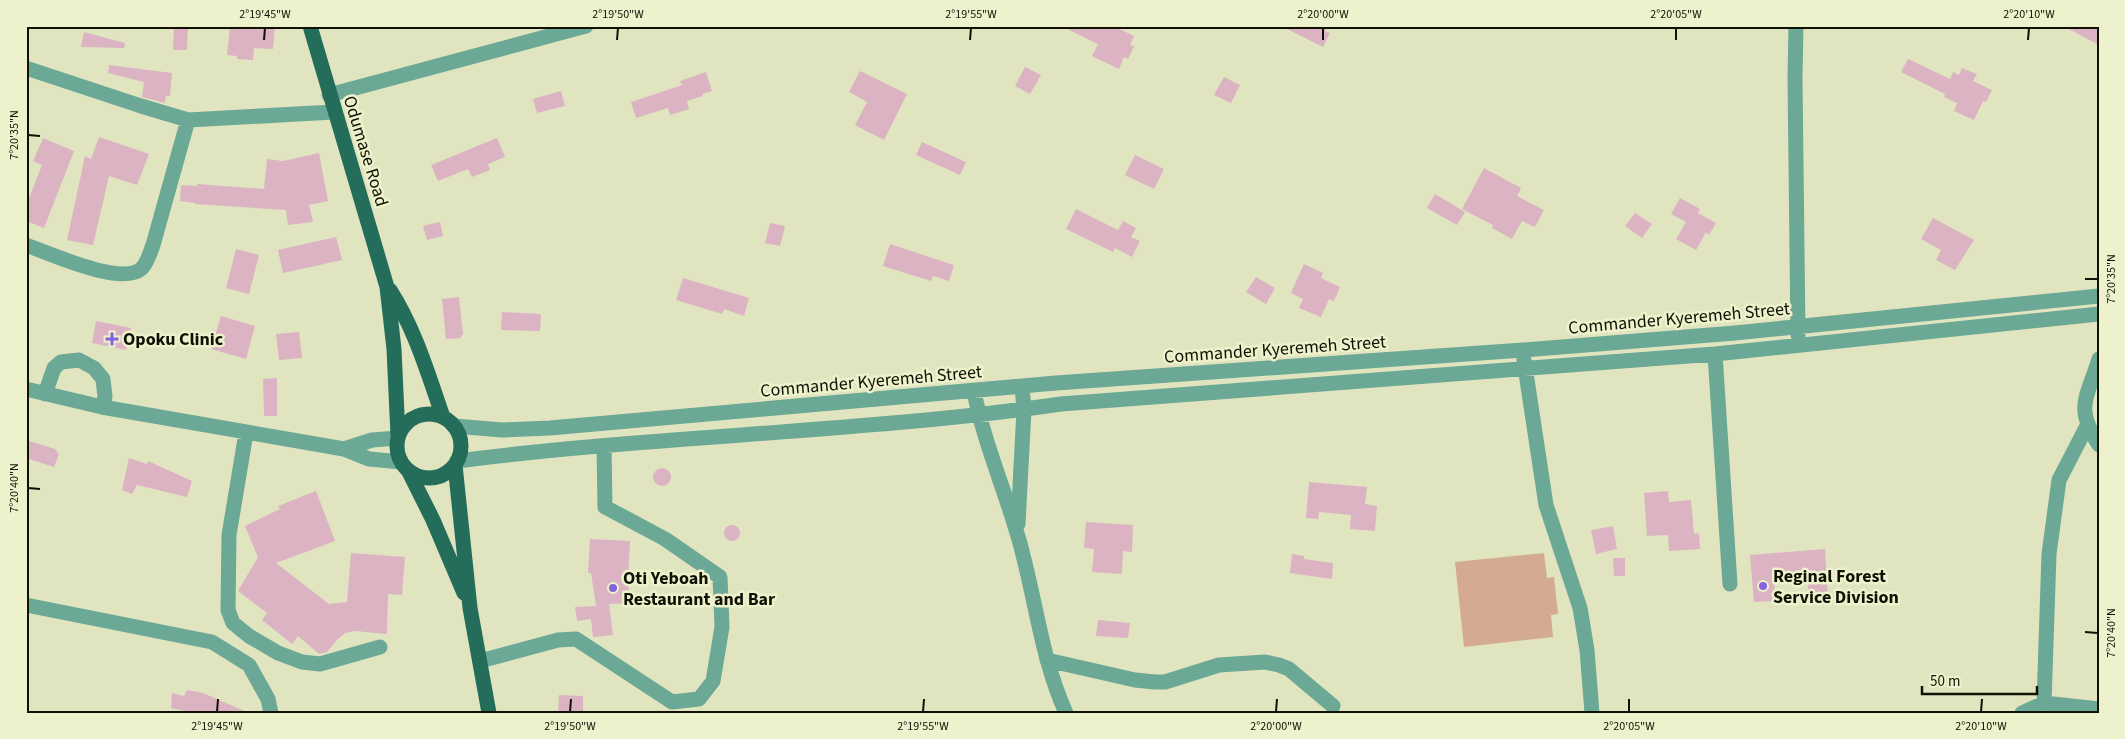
<svg xmlns="http://www.w3.org/2000/svg" width="2125" height="739" viewBox="0 0 2125 739" font-family="'Source Sans 3',sans-serif">
<style>
.pitch{fill:#d4ab92}
.building{fill:#dbb3c3}
.lines{fill:none;stroke-linecap:round;stroke-linejoin:round}
.minor{stroke:#6ba895;stroke-width:15}
.major{stroke:#236d5a;stroke-width:15}
.ticks{fill:none;stroke:#101205;stroke-width:2}
.poi-dot{fill:#8563de;stroke:#edf2cc;stroke-width:2}
.labels{text-anchor:middle;stroke-width:5;stroke-linejoin:round;paint-order:stroke}
.street-label{font-size:18px;fill:#101205;stroke:#edf2cc}
.poi-label{font-size:18px;font-weight:bold;fill:#101205;stroke:#edf2cc;text-anchor:start}
.neatline{fill:none;stroke:#101205;stroke-width:2}
.ticks-label{font-size:12px;text-anchor:middle;fill:#101205}
</style>
<rect width="100%" height="100%" fill="#e0e5bf"/>
<!-- pitch -->
<path class="pitch" d="M 1544,553 L 1547,578 L 1554,577 L 1558,614 L 1551,615 L 1553,637 L 1464,647 L 1455,562 Z"/>
<!-- building -->
<path class="building" d="M 174,26 L 188,26 L 187,50 L 173,50 Z
M 230,26 L 275,26 L 273,49 L 254,48 L 253,60 L 237,59 L 237,56 L 227,55 Z
M 1061,26 L 1113,26 L 1134,36 L 1130,45 L 1134,46 L 1128,59 L 1124,57 L 1119,69 L 1092,56 L 1098,44 Z
M 1281,26 L 1328,26 L 1325,31 L 1330,33 L 1323,47 Z
M 2063,26 L 2099,26 L 2099,45 Z
M 84,32 L 125,43 L 124,48 L 81,47 Z
M 1908,59 L 1950,79 L 1953,72 L 1959,75 L 1962,68 L 1977,74 L 1973,81 L 1992,90 L 1986,102 L 1983,101 L 1974,120 L 1954,111 L 1957,103 L 1944,97 L 1945,94 L 1901,72 Z
M 109,65 L 172,73 L 170,96 L 166,96 L 165,103 L 142,97 L 144,82 L 108,73 Z
M 1025,67 L 1041,75 L 1030,94 L 1015,86 Z
M 860,71 L 907,94 L 884,140 L 855,125 L 867,102 L 849,92 Z
M 706,72 L 712,91 L 702,94 L 703,96 L 687,101 L 689,109 L 670,115 L 668,108 L 636,118 L 631,102 L 682,85 L 680,81 Z
M 1224,77 L 1240,85 L 1231,103 L 1214,95 Z
M 561,91 L 565,106 L 537,113 L 533,99 Z
M 99,137 L 149,154 L 137,185 L 109,176 L 93,245 L 67,240 L 85,156 L 91,159 Z
M 43,138 L 74,151 L 44,228 L 26,221 L 26,206 L 42,165 L 33,161 Z
M 497,138 L 505,157 L 488,164 L 490,170 L 472,177 L 468,169 L 438,181 L 431,165 Z
M 922,142 L 966,162 L 960,175 L 916,155 Z
M 319,153 L 328,201 L 309,205 L 313,222 L 288,225 L 286,210 L 195,204 L 195,203 L 180,201 L 181,185 L 197,186 L 197,184 L 264,189 L 267,159 L 283,161 Z
M 1135,155 L 1164,169 L 1154,189 L 1125,175 Z
M 1484,168 L 1521,188 L 1517,196 L 1544,210 L 1535,227 L 1522,221 L 1512,239 L 1492,228 L 1493,225 L 1462,209 Z
M 1435,194 L 1465,212 L 1457,225 L 1427,208 Z
M 1680,198 L 1700,209 L 1698,213 L 1716,223 L 1709,235 L 1706,232 L 1696,250 L 1676,239 L 1686,222 L 1671,214 Z
M 1076,209 L 1118,230 L 1123,221 L 1136,228 L 1131,237 L 1140,241 L 1132,257 L 1115,248 L 1113,252 L 1066,229 Z
M 1635,213 L 1652,224 L 1642,238 L 1625,226 Z
M 1933,218 L 1974,240 L 1955,270 L 1936,260 L 1941,250 L 1921,239 Z
M 440,222 L 443,236 L 427,240 L 423,226 Z
M 770,223 L 785,226 L 780,246 L 765,243 Z
M 336,237 L 342,260 L 283,273 L 278,250 Z
M 890,244 L 954,265 L 949,281 L 933,276 L 931,281 L 883,266 Z
M 236,249 L 259,255 L 249,294 L 226,288 Z
M 1304,264 L 1323,273 L 1321,278 L 1340,287 L 1334,301 L 1329,299 L 1321,317 L 1299,308 L 1303,299 L 1291,293 Z
M 1256,277 L 1275,288 L 1266,304 L 1246,292 Z
M 683,278 L 749,298 L 744,316 L 724,309 L 722,314 L 676,300 Z
M 459,297 L 463,335 L 461,335 L 461,338 L 446,339 L 442,299 Z
M 502,312 L 541,314 L 540,331 L 501,330 Z
M 221,316 L 255,326 L 246,359 L 211,349 Z
M 96,321 L 131,328 L 126,350 L 92,343 Z
M 299,332 L 302,358 L 279,360 L 276,334 Z
M 277,378 L 277,416 L 264,416 L 263,379 Z
M 26,440 L 55,449 L 59,454 L 54,467 L 26,458 Z
M 129,458 L 147,464 L 148,461 L 192,481 L 187,497 L 137,485 L 132,494 L 122,490 Z
M653 477a9 9 0 1 1 18 0a9 9 0 1 1-18 0Z
M 1309,482 L 1367,487 L 1365,504 L 1377,506 L 1375,531 L 1350,529 L 1351,515 L 1319,512 L 1318,519 L 1306,518 Z
M 316,491 L 335,541 L 276,563 L 329,604 L 347,602 L 351,553 L 405,557 L 402,595 L 388,594 L 387,634 L 355,631 L 345,633 L 337,640 L 327,652 L 319,654 L 298,636 L 292,644 L 262,620 L 267,613 L 238,591 L 258,557 L 245,526 L 280,509 L 278,506 Z
M 1668,491 L 1669,502 L 1691,500 L 1694,534 L 1699,533 L 1700,549 L 1669,551 L 1668,535 L 1647,536 L 1644,493 Z
M 1086,522 L 1133,525 L 1132,552 L 1123,551 L 1122,574 L 1092,572 L 1094,549 L 1084,548 Z
M724 533a8 8 0 1 1 16 0a8 8 0 1 1-16 0Z
M 1613,526 L 1617,549 L 1596,554 L 1591,530 Z
M 590,539 L 630,541 L 628,578 L 630,603 L 609,604 L 613,635 L 593,637 L 591,619 L 577,621 L 575,607 L 596,606 L 591,573 L 588,573 Z
M 1825,549 L 1828,597 L 1809,598 L 1807,572 L 1774,575 L 1775,601 L 1754,602 L 1750,555 Z
M 1292,554 L 1304,556 L 1304,559 L 1333,563 L 1332,579 L 1290,573 Z
M 1613,558 L 1625,558 L 1625,576 L 1614,576 Z
M 1098,620 L 1130,623 L 1128,638 L 1096,636 Z
M 187,690 L 203,693 L 249,713 L 194,713 L 171,708 L 172,693 L 184,696 Z
M 559,695 L 583,696 L 583,713 L 558,713 Z"/>
<g class="lines">
<!-- minor -->
<path class="minor" d="M 1796,26 L 1795,78 L 1798,335
M 26,68 L 141,106 L 188,120 L 334,112
M 329,95 L 586,26
M 26,245 C 49,253 120,286 141,269 C 147,264 150,253 153,245 L 188,120
M 1715,354 L 1730,584
M 2099,359 C 2087,398 2074,407 2099,445
M 1524,360 L 1546,505 L 1580,608 L 1587,650 L 1592,713
M 26,389 L 102,407 L 344,449 L 369,459 L 401,462
M 974,391 C 983,439 1003,485 1017,533 C 1035,592 1040,656 1066,713
M 45,394 L 54,368 L 61,362 L 79,360 L 94,368 L 103,379 L 105,397 L 102,407
M 454,426 L 502,430 L 550,428 L 1056,383 L 1523,350 L 1735,333 L 2099,296
M 246,433 L 229,535 L 228,610 L 233,623 L 249,636 L 278,653 L 302,662 L 320,664 L 380,647
M 344,449 L 372,440 L 397,438
M 457,461 C 658,435 861,433 1061,404 L 1715,354 L 2099,314
M 1018,524 L 1024,410 L 1022,386
M 26,605 L 212,642 L 249,665 L 268,699 L 271,713
M 1047,660 L 1135,680 L 1155,682 L 1165,682 L 1219,665 L 1265,662 L 1279,665 L 1289,669 L 1333,706
M 480,661 L 558,640 L 576,639 L 672,702 L 699,699 L 713,681 L 722,627 L 720,577 L 665,539 L 605,507 L 604,446
M 2044,703 L 2049,554 L 2059,480 L 2087,426
M 2022,713 L 2044,703 L 2099,709"/>
<!-- major -->
<path class="major" d="M 310,26 L 387,287 L 394,349 L 398,436
M 390,290 C 415,329 428,374 443,417
M397 446a32 32 0 1 1 64 0a32 32 0 1 1-64 0Z
M 455,465 L 470,608 L 489,713
M 409,472 L 433,520 L 464,593"/>
</g>
<!-- ticks -->
<path class="ticks" d="M 264,40 L 265,28M 617,40 L 618,28M 970,40 L 971,28M 1323,40 L 1323,28M 1676,40 L 1676,28M 2028,40 L 2029,28M 28,135 L 40,136M 2085,279 L 2098,279M 28,488 L 40,489M 2085,632 L 2098,633M 217,712 L 218,699M 570,712 L 571,699M 923,712 L 924,699M 1276,712 L 1277,699M 1629,712 L 1629,699M 1981,712 L 1982,699"/>
<!-- markers -->
<g class="poi-dot">
<path d="M109.5 331.5h5v5h5v5h-5v5h-5v-5h-5v-5h5z"/>
<circle cx="1763" cy="586" r="5"/>
<circle cx="613" cy="588" r="5"/>
</g>
<g class="labels">
<!-- street labels -->
<g class="street-label">
<text transform="translate(366 151) rotate(73)" y="6">Odumase Road</text>
<text transform="translate(1679 318) rotate(-5)" y="6">Commander Kyeremeh Street</text>
<text transform="translate(1275 349) rotate(-4)" y="6">Commander Kyeremeh Street</text>
<text transform="translate(871 381) rotate(-5)" y="6">Commander Kyeremeh Street</text>
</g>
<!-- poi labels -->
<g class="poi-label">
<text x="123" y="345">Opoku Clinic</text>
<text x="1773" y="582">Reginal Forest<tspan x="1773" dy="21">Service Division</tspan></text>
<text x="623" y="584">Oti Yeboah<tspan x="623" dy="21">Restaurant and Bar</tspan></text>
</g>
</g>
<!-- border -->
<rect width="2125" height="739" fill="none" stroke="#edf2cc" stroke-width="55"/>
<!-- scale -->
<path d="M1922 686v8h115v-8" fill="none" stroke="#101205" stroke-width="2.5"/>
<text x="1930" y="686" font-size="15" fill="#101205" stroke="#edf2cc" stroke-width="4" paint-order="stroke">50 m</text>
<rect x="28" y="28" width="2070" height="684" class="neatline"/>
<g class="ticks-label">
<text x="265" y="18">2°19'45"W</text>
<text x="618" y="18">2°19'50"W</text>
<text x="971" y="18">2°19'55"W</text>
<text x="1323" y="18">2°20'00"W</text>
<text x="1676" y="18">2°20'05"W</text>
<text x="2029" y="18">2°20'10"W</text>
<text transform="translate(14 135) rotate(-90)" y="4">7°20'35"N</text>
<text transform="translate(2111 279) rotate(-90)" y="4">7°20'35"N</text>
<text transform="translate(14 488) rotate(-90)" y="4">7°20'40"N</text>
<text transform="translate(2111 633) rotate(-90)" y="4">7°20'40"N</text>
<text x="217" y="730">2°19'45"W</text>
<text x="570" y="730">2°19'50"W</text>
<text x="923" y="730">2°19'55"W</text>
<text x="1276" y="730">2°20'00"W</text>
<text x="1629" y="730">2°20'05"W</text>
<text x="1981" y="730">2°20'10"W</text>
</g>
</svg>
